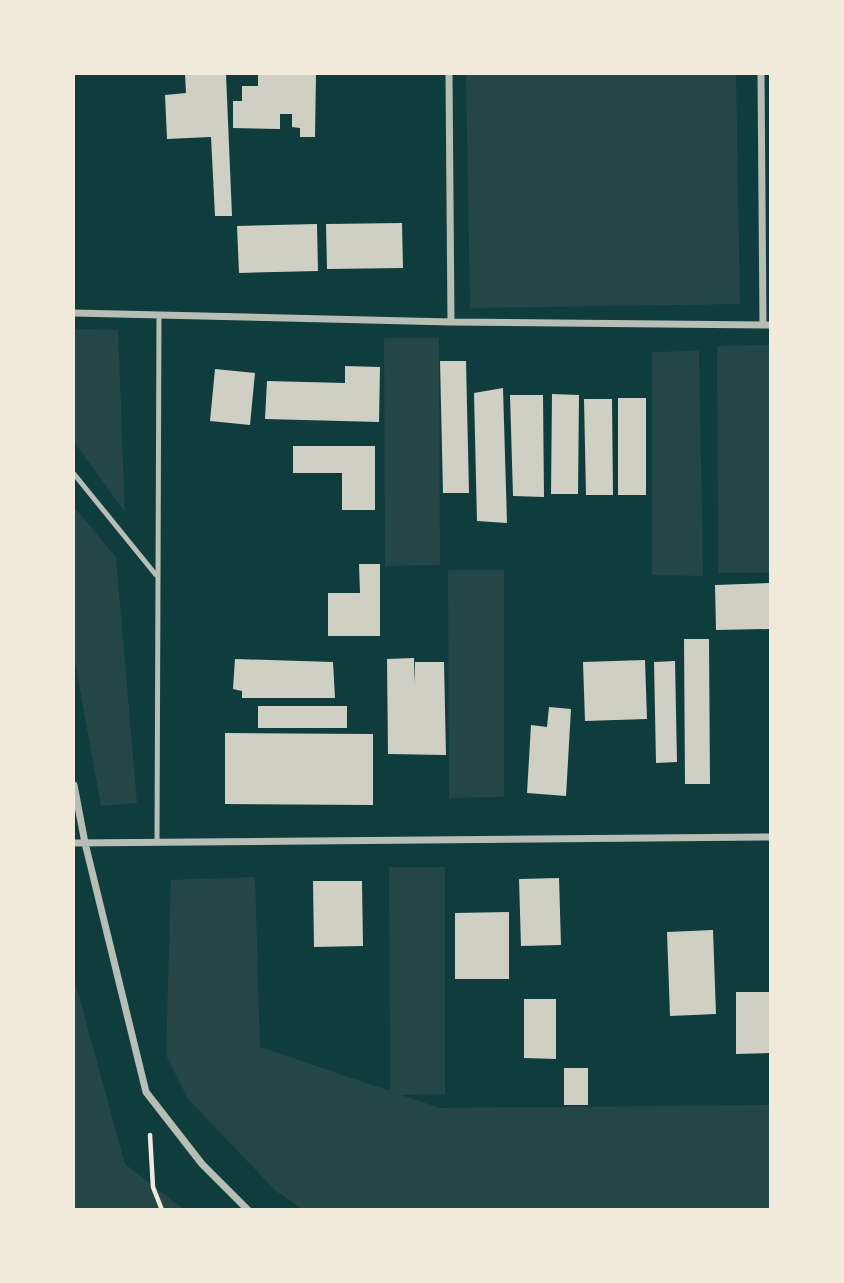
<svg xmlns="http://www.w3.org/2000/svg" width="844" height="1283" viewBox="0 0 844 1283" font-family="Overpass,sans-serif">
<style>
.green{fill:#244646}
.building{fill:#cfcfc3}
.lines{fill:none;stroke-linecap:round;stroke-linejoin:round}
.path{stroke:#f1e9da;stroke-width:4.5}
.service{stroke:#b8beb3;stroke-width:5}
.minor{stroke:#b8beb3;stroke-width:7}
</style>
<rect width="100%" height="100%" fill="#0f3d3e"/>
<!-- green -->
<path class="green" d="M 466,74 L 736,74 L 740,304 L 470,308 Z
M 74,329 L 118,330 L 125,512 L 74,442 Z
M 384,338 L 439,338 L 440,565 L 385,566 Z
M 770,345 L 770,573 L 718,573 L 717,346 Z
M 699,351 L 703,576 L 652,575 L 652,352 Z
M 74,507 L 116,557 L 137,803 L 101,806 L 74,657 Z
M 448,570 L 504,570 L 504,797 L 449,798 Z
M 389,867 L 445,867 L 445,1094 L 401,1095 L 440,1108 L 770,1105 L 770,1209 L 303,1210 L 276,1191 L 188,1099 L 166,1055 L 171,880 L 255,877 L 260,1047 L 390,1091 Z
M 74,978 L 125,1164 L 183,1209 L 74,1210 Z"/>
<!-- building -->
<path class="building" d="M 185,74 L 226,74 L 232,216 L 215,216 L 211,137 L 167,139 L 165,95 L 186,93 Z
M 258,74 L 316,74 L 315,137 L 300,137 L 300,128 L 292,127 L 292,114 L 280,114 L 280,129 L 233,128 L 233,101 L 242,101 L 242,86 L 258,86 Z
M 402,223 L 403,268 L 327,269 L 326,224 Z
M 317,224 L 318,271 L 239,273 L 237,226 Z
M 440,361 L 466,361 L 469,493 L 443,493 Z
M 345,366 L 380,367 L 379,422 L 265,419 L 267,381 L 345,383 Z
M 215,369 L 255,373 L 250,425 L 210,421 Z
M 503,388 L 507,523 L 477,521 L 474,393 Z
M 552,394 L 579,395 L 578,494 L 551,494 Z
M 510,395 L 543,395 L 544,497 L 513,496 Z
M 618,398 L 646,398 L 646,495 L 618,495 Z
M 584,399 L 612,399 L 613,495 L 586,495 Z
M 293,446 L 375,446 L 375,510 L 342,510 L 342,473 L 293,473 Z
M 359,564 L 380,564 L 380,636 L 328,636 L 328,593 L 360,593 Z
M 770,583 L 770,629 L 716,630 L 715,585 Z
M 684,639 L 709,639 L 710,784 L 685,784 Z
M 414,658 L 414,684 L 415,662 L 444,662 L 446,755 L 388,754 L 387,659 Z
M 235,659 L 333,662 L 335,698 L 242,698 L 242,691 L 233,689 Z
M 645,660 L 647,719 L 585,721 L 583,662 Z
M 675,661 L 677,762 L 656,763 L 654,662 Z
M 258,706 L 347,706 L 347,728 L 258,728 Z
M 549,707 L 571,709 L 566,796 L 527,793 L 531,725 L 547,727 Z
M 225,733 L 373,734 L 373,805 L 225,804 Z
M 559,878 L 561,945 L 521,946 L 519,879 Z
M 313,881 L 362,881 L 363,946 L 314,947 Z
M 509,912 L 509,979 L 455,979 L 455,913 Z
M 713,930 L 716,1014 L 670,1016 L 667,932 Z
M 736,992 L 770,992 L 770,1053 L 736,1054 Z
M 524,999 L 556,999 L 556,1059 L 524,1058 Z
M 564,1068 L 588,1068 L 588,1105 L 564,1105 Z"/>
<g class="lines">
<!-- path -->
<path class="path" d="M 150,1135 L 153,1187 L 162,1210"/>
<!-- service -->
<path class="service" d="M 74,474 L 156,575
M 157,842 L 159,315"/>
<!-- minor -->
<path class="minor" d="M 449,74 L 451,322
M 761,74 L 763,325
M 74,313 L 451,322 L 770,325
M 74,785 L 85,843 L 146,1092 L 202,1164 L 248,1210
M 74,843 L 770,837"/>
</g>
<!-- border -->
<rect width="844" height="1283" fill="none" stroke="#f1e9da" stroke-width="150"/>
</svg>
